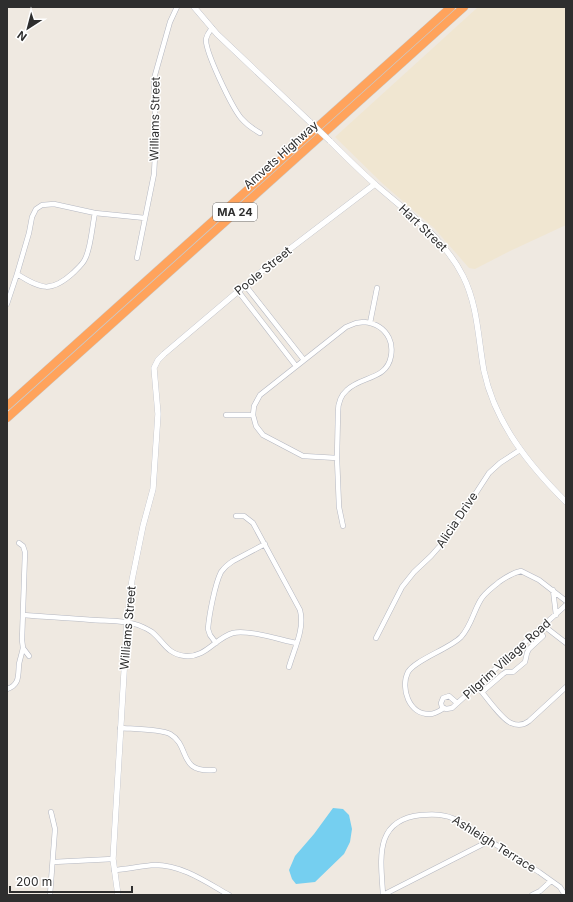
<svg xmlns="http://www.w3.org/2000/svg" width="573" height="902" viewBox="0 0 573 902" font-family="Inter,sans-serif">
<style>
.education{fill:#f0e6d1}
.water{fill:#75cff0}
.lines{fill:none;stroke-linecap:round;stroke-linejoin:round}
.minor-casing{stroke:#b4b7c1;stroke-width:5.5}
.tertiary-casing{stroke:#b4b7c1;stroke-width:6}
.motorway-casing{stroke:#c9c9c9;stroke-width:9}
.minor{stroke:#fff;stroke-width:4.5}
.tertiary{stroke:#fff;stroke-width:5.5}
.motorway{stroke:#ffa35c;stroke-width:8}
.tertiary-bridge-casing{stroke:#b4b7c1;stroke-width:6;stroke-linecap:butt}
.tertiary-bridge{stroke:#fff;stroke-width:5.5}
.labels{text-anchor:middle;stroke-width:3;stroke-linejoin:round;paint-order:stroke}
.shield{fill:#fff;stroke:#6d6d6d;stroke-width:1}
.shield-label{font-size:11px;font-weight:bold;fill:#2e2e2e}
.street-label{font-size:12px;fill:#2e2e2e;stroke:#fff}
</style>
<rect width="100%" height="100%" fill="#efe9e1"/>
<!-- education -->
<path class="education" d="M 478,7 L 566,7 L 566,225 L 510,251 L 475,269 L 469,268 L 434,228 L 383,184 L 335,137 Z"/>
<!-- water -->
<path class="water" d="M 333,808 L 343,809 L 349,815 L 352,829 L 350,842 L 344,854 L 315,882 L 296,884 L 292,879 L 289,870 L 295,856 L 314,834 Z"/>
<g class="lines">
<!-- minor casing -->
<g class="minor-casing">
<path id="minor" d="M 212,28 C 209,32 207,34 206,39 C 205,52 232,107 241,118 C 246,124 253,129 260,133
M 95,213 C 92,226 91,248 85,259 C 83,264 77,269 73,273 C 51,293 41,289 17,274 L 29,233 L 32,217 L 36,209 L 42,205 L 54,204 L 95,213 L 145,218
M 137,258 L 154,174 L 156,137 L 154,81 L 155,75 L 170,22 L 177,7
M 245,285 L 304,360
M 238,291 L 296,366
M 7,304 L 17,274
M 364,322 C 375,323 384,328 389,338 C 392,344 392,350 391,356 C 387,380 361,376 347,390 C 340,396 338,403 338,412 L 337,458 L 303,456 L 263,435 L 256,426 L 253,415 L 254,406 L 260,395 L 346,327 L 356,323 Z
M 370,323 L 377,288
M 226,415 L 253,415
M 337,458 L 339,507 L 343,526
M 236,516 L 244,516 L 253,523 L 300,610 C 305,629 294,649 289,667
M 19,543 L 23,546 L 25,552 L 22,640 L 23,648 L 29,656
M 553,590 L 556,615
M 23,615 C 46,617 70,618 93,620 C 108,621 124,620 138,625 C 143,627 148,629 152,632 C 164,642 167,654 185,656 C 206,658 215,638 233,633 C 247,629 281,640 296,643
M 544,626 L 566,643
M 376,638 L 402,587 L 414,572 L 431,556 L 446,539 L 489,473 L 500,463 L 520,450
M 216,643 L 210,635 L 208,629 C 209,615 215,584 221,572 C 224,568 228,564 233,561 L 265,544
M 477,686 C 485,695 501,719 511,723 C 518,726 524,725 529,721 L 566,687
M 7,689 C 20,685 18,675 19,664 C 20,659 22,653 23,648
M 482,692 L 503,674 L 506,672 L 513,672 L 525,662 L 527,653 L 529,649 L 543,636 L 539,630
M 457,703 L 449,696 L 443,698 L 441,703 L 442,707 L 446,709 L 452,708 L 566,605
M 444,708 C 439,711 435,714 430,714 C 409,715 400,688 408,672 C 415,660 449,649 461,637 C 471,626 473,613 480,601 C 484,593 492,588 499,582 C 506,577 512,573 521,571 L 539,580 L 566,601
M 120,728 C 132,729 160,729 170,734 C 191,746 177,773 214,770
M 53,862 L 113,859
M 114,870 C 128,869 141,866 155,865 C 182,865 206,882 229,895
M 50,895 L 55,829 L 51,812
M 383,895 C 381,860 373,820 421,815 C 434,814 445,814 457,820 L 539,872 L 560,887 L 565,895
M 383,895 L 489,841
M 532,895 L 540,891 L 551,881"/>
</g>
<!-- tertiary casing -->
<g class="tertiary-casing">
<path id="tertiary" d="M 194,7 L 217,34 L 310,122
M 330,141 C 345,156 360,171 376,185 C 408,213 444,238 463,276 C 478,306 478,339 484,371 C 495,423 529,465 566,502
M 118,895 L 113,859 L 127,622 L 132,580 L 143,526 L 153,489 L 158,414 L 154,368 L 158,360 L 164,354 L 274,261 L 375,184"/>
</g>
<!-- motorway casing -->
<g class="motorway-casing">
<path id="motorway" d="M 7,406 L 451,7
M 7,418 L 464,7"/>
</g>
<!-- minor -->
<use href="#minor" class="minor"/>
<!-- tertiary -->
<use href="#tertiary" class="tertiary"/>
<!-- motorway -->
<use href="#motorway" class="motorway"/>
<!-- tertiary-bridge casing -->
<g class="tertiary-bridge-casing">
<path id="tertiary-bridge" d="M 310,122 L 330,141"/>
</g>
<!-- tertiary-bridge -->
<use href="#tertiary-bridge" class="tertiary-bridge"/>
</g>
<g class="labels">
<!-- shield labels -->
<rect class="shield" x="213" y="203" width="44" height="18" rx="3"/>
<g class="shield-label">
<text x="235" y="216">MA 24</text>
</g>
<!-- street labels -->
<g class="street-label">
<text transform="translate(155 119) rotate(-89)" y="4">Williams Street</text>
<text transform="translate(281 155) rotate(-42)" y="4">Amvets Highway</text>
<text transform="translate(423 228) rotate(44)" y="4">Hart Street</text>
<text transform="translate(263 271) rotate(-39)" y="4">Poole Street</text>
<text transform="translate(457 520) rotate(-56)" y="4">Alicia Drive</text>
<text transform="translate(128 628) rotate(-85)" y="4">Williams Street</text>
<text transform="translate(507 659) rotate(-42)" y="4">Pilgrim Village Road</text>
<text transform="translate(494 844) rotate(32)" y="4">Ashleigh Terrace</text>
</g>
</g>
<!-- border -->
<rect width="573" height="902" fill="none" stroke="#2e2e2e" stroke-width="16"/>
<!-- north arrow -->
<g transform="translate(28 28) rotate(216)" stroke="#ffffff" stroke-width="3" paint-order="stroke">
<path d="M0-3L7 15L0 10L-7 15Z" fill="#2e2e2e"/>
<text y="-6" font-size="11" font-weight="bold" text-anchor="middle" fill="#2e2e2e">N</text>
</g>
<!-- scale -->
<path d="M10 886v6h122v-6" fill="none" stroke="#2e2e2e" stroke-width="2"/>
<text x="16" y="886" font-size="12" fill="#2e2e2e" stroke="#ffffff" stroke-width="3" paint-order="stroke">200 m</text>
</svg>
